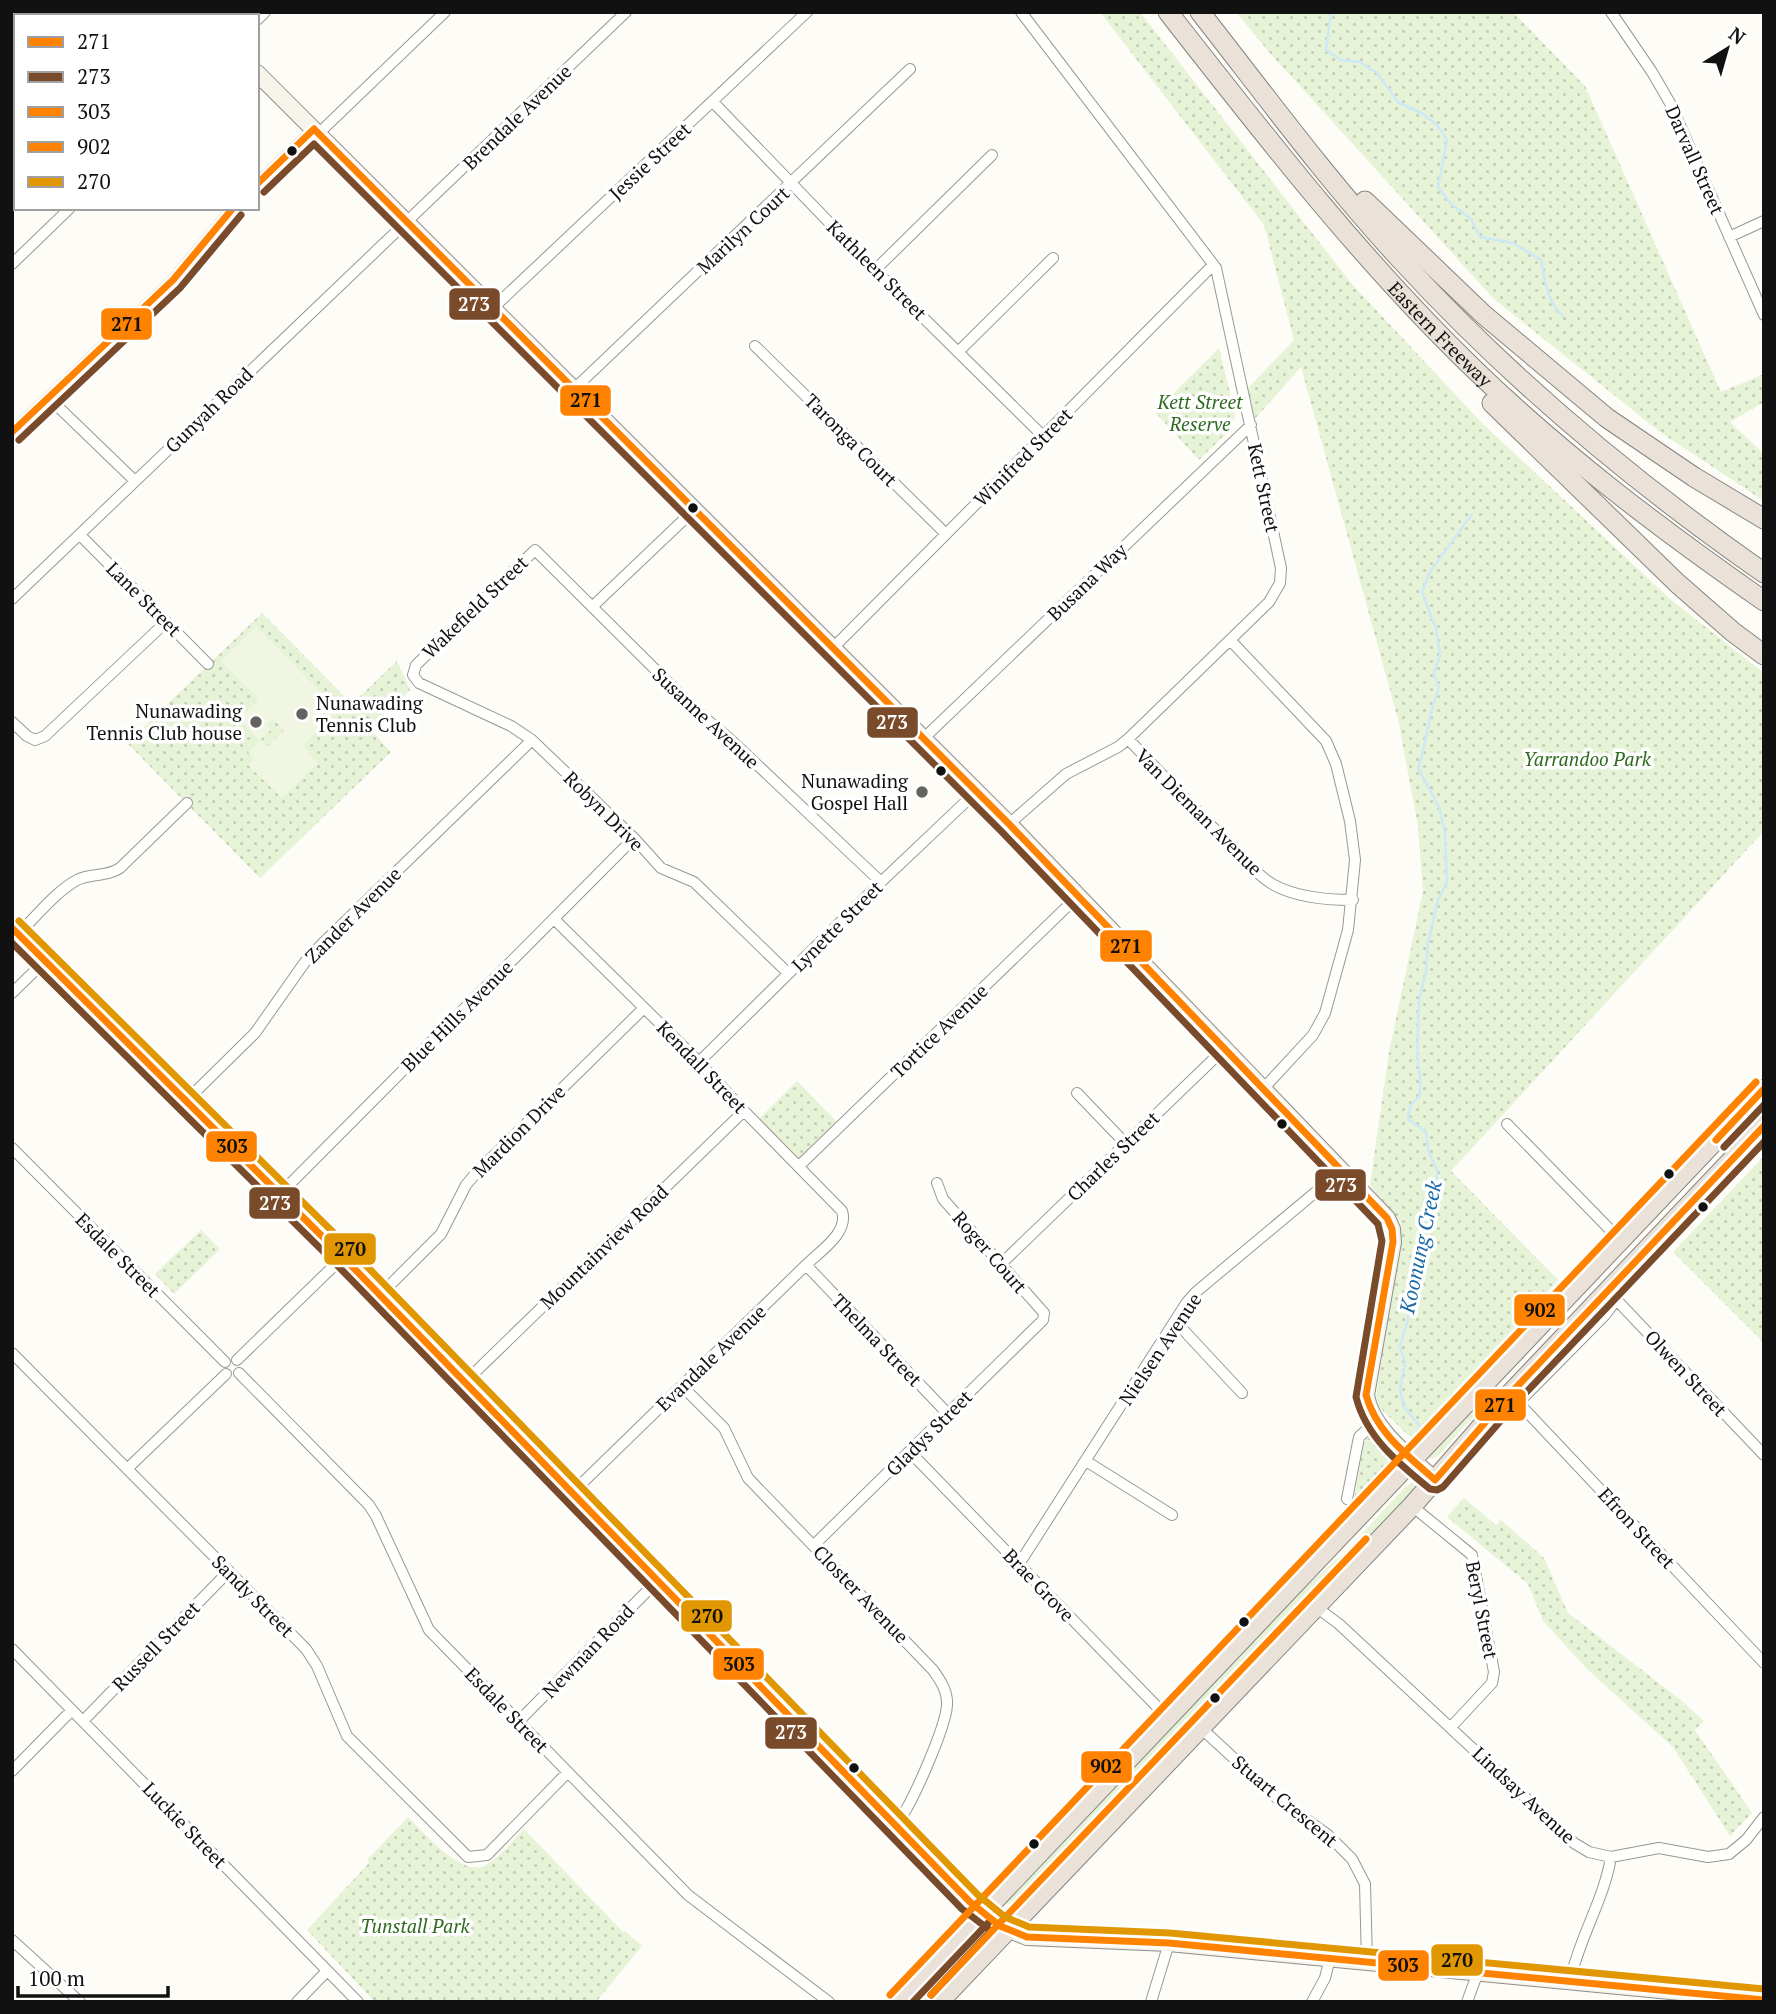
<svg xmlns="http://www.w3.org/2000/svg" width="1776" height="2014" viewBox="0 0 1776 2014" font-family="'PT Serif',serif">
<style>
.grass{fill:#e7f3d7}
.park{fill:url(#park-dots)}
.pitch{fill:#f0f6e1;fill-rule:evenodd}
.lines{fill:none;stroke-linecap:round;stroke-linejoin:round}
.stream{stroke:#cde8f7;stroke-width:2.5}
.street-casing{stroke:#979795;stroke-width:12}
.secondary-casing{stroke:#8e8d8b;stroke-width:18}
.highway-casing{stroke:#858482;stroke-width:21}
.street{stroke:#fffffe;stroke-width:10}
.secondary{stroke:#f6f4eb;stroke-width:16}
.highway{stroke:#eae1d8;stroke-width:19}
.bus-1-casing{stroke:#fff;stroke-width:12}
.bus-2-casing{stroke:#fff;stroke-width:12}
.bus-3-casing{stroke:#fff;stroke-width:12}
.bus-4-casing{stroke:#fff;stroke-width:12}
.bus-5-casing{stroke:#fff;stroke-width:12}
.bus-1{stroke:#ff8200;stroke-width:7}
.bus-2{stroke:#7a4b2a;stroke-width:7}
.bus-3{stroke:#ff8200;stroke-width:7}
.bus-4{stroke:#ff8200;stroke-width:7}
.bus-5{stroke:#e09702;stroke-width:7}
.bus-dot{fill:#111;stroke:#fff;stroke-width:2.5}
.poi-dot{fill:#646362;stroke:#fff;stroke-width:2.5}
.labels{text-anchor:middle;stroke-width:7;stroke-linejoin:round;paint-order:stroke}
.street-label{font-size:19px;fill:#111;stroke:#fff}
.park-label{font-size:19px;font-style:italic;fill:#2f6b1f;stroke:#fff}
.poi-label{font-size:19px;fill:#111;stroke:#fff;text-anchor:end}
.water-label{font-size:21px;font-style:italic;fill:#1768a6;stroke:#fff}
.line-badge{stroke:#fff;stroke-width:2.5}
.badge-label{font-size:19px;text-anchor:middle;font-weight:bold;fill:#fff}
.pale-badge-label{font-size:19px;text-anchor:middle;font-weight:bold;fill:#111}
</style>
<defs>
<pattern id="park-dots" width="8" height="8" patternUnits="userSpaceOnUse" patternTransform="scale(1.75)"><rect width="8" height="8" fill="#e7f3d7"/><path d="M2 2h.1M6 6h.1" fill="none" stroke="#c5cfb8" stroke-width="1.8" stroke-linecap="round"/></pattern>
</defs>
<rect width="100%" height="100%" fill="#fdfcf7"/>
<!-- grass -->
<path class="grass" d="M 1482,1400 L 1485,1403 L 1439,1455 L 1432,1459 L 1429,1457 L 1435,1448 Z
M 1415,1481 L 1412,1494 L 1152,1768 L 1011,1906 L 1006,1902 L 1294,1597 L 1346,1551 L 1406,1486 Z
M 974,1941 L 979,1947 L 927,2002 L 914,2002 Z"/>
<!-- park -->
<path class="park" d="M 1100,12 L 1140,12 L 1351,283 L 1481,422 L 1669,598 L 1764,673 L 1764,831 L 1451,1171 L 1558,1280 L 1415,1438 L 1409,1436 L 1380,1408 L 1376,1397 L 1401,1223 L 1370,1185 L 1389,1052 L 1423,891 L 1418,826 L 1398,719 L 1301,367 L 1253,421 L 1246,390 L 1294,340 L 1264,225 Z
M 1236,12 L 1513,12 L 1585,86 L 1721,392 L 1764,374 L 1764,402 L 1730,422 L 1764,454 L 1764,501 L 1660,432 L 1494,299 L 1268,51 Z
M 1219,348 L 1235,413 L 1232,428 L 1199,460 L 1155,412 Z
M 262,613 L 352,704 L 397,661 L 410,690 L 369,728 L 391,752 L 260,878 L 127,743 Z
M 797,1081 L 841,1126 L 799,1166 L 755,1123 Z
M 1764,1156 L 1764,1343 L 1673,1252 Z
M 201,1230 L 220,1249 L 174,1294 L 155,1274 Z
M 1373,1436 L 1390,1455 L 1391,1461 L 1354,1499 L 1364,1442 L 1369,1437 Z
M 1464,1498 L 1496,1525 L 1501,1520 L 1544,1558 L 1568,1613 L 1682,1701 L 1704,1721 L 1695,1730 L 1752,1813 L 1730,1836 L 1673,1747 L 1588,1670 L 1543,1621 L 1528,1584 L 1447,1517 Z
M 408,1817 C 425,1833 464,1881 488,1864 C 501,1856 513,1840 524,1829 L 623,1932 L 625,1931 L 642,1946 L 596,2002 L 375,2002 L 307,1930 L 369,1863 L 367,1860 Z"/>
<!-- pitch -->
<path class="pitch" d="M 256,626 L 338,710 L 302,746 L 318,763 L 282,798 L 248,765 L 254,759 L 248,752 L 259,740 L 239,718 L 259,699 L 221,661 ZM 273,719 L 284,730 L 267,747 L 260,740 L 271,730 L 266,725 Z"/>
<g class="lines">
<!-- stream -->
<path class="stream" d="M 1331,12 L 1326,50 L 1341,60 L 1360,62 L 1377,73 L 1398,102 L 1423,114 L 1437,125 L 1447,140 L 1438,187 L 1450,203 L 1471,219 L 1480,237 L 1513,243 L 1541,260 C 1545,280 1547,302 1563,316
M 1423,1430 L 1404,1407 L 1400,1390 L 1405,1362 L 1400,1346 L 1408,1319 L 1409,1297 L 1414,1282 L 1417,1264 L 1425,1244 L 1424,1225 L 1433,1210 L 1433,1199 L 1437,1185 L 1437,1169 L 1429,1153 L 1426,1132 L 1408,1119 L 1410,1106 L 1420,1095 L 1420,1075 L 1417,1055 L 1419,1000 L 1426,972 L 1428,943 L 1438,900 L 1447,882 L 1445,833 L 1439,807 L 1418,768 C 1428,742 1427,714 1439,689 L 1434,673 L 1440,655 L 1436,629 L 1422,592 L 1430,572 L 1472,514"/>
<!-- street casing -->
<g class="street-casing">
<path id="street" d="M 1611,12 L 1652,72 L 1670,103 L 1764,315
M 257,20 L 265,12
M 12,44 L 16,47
M 12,97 L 16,93
M 713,102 L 875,270 L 1043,436
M 318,134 L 445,12
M 257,184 L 314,129
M 1729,237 L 1764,221
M 12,264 L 70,208
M 875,270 L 992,155
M 493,308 L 807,12
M 755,346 L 946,534
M 958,352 L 1053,258
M 574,389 L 910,69
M 49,398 L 135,481
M 12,432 L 173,280 L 233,208
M 80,535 L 208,664
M 12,599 L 626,12
M 592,607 L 694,510
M 1231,641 L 1326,741 L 1336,764 L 1350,821 L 1355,860 L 1348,930 L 1325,1013 L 1313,1035 L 1263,1089
M 833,648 L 1213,265
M 12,722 L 27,736 L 35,740 L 45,736 L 166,622
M 924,738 L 1251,425
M 1128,739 L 1251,867 C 1258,873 1266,881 1274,885 C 1296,897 1327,900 1353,900
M 1009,824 L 1066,774 L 1118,747 L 1128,739 L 1269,602 L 1280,583 L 1281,568 L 1216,268 L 1021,12
M 554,919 L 699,1062 L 744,1111 L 842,1211 C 849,1233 820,1251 806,1265 L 572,1493
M 18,934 C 36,917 55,892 77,880 C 91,873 107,877 120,868 L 187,803
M 788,973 L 694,882 L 661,868 L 634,838 L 532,740 L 511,726 L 419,683 L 413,675 L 416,665 L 535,550 L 698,712 L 730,739 L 881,882
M 12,993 L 45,961
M 699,1062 L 881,882 L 976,792
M 1077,1093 L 1125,1143
M 186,1101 L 255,1033 L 305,962 L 324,942 L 532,740
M 1507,1124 L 1621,1241
M 12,1148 L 225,1362
M 799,1166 L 1078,896
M 280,1194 L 634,838
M 1001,1264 L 1224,1049
M 806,1265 L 948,1414
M 1608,1291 L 1764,1455
M 380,1295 L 441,1234 L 466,1185 L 476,1173 L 644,1008
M 1175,1321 L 1242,1393
M 12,1353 L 306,1649 L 317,1666 L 347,1736 L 468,1857 L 487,1855 L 567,1773
M 237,1360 L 343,1257
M 239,1373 L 369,1505 L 376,1516 L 429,1630 L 688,1895 L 829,2002
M 465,1382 L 744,1111
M 682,1386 L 724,1428 L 748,1478 L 933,1670 C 940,1680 948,1691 947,1705 C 946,1726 910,1811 895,1825
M 1510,1394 L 1764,1663
M 1519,1402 L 1605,1315 L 1617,1299
M 910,1452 L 1168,1718
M 1086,1461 L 1172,1515
M 128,1468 L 226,1374
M 1347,1499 L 1359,1437 L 1375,1422
M 1412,1506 L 1472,1555 L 1494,1672 L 1492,1683 L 1451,1727
M 814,1545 L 1043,1320 L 1044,1313 L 943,1199 L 937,1183
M 1019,1564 L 1187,1302 L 1196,1292 L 1342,1170
M 1316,1607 L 1339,1624 L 1574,1843 L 1589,1852 L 1611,1857 L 1659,1848 L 1708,1857 L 1729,1854 L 1746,1840 L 1764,1817
M 12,1649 L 358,2002
M 83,1721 L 229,1571
M 519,1721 L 657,1581
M 1201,1728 L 1279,1800 L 1328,1835 L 1352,1859 L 1365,1884 L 1367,1962
M 12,1771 L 72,1710
M 12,1940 L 80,2002
M 1570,1981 C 1579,1938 1604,1900 1611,1857
M 297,2002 L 327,1971
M 1151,2002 L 1169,1943
M 1312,2002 L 1325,1978 L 1330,1958
M 1467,2002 L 1478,1972"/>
</g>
<!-- secondary casing -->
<g class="secondary-casing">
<path id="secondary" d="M 198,12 L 201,16
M 257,73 L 1009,824 L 1387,1218 L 1392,1229 L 1393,1242 L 1366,1395 C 1371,1429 1410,1457 1435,1480
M 12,928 L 343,1257 L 970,1902 L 1000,1926 L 1027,1937 L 1169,1943 L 1764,2000"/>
</g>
<!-- highway casing -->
<g class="highway-casing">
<g id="highway">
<path id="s1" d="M 1168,12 C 1265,136 1361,260 1475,370 C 1564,456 1662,530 1764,601"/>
<path d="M 1200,12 C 1265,95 1328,181 1400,259 C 1509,378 1632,481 1764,573"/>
<path d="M 1365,201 L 1484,315 L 1607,418 L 1694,477 L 1764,519"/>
<path d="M 1492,403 L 1677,583 L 1733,632 L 1764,655"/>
<path d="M 898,2002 L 1764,1089"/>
<path d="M 939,2002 L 1412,1506 L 1510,1394 L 1764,1126"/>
</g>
</g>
<!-- street -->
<use href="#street" class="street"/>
<!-- secondary -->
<use href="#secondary" class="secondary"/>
<!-- highway -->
<use href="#highway" class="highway"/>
<!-- bus-1 casing -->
<g class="bus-1-casing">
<path id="bus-1" d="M 314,129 L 1009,824 L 1387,1218 L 1392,1229 L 1393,1242 L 1366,1395 C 1376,1432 1407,1455 1435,1480 L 1510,1394 L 1764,1126
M 257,184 L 314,129
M 12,432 L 173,280 L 233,208
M 1716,1140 L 1764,1089"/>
</g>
<!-- bus-2 casing -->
<g class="bus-2-casing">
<path id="bus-2" d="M 264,192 L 314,144 L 1001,831 L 1378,1224 L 1382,1241 L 1356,1397 C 1366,1437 1399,1464 1430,1489 L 1437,1490 L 1443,1487 L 1518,1401 L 1764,1142
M 19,440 L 180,288 L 241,215
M 12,943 L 336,1264 L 962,1909 L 991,1931 L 931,1995
M 1724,1147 L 1764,1105
M 913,2002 L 991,1920"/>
</g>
<!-- bus-3 casing -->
<g class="bus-3-casing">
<path id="bus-3" d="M 12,928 L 343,1257 L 970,1902 L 1000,1926 L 1027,1937 L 1169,1943 L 1764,2000"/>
</g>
<!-- bus-4 casing -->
<g class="bus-4-casing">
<path id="bus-4" d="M 890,1995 L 1756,1082
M 931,1995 L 1366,1539"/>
</g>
<!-- bus-5 casing -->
<g class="bus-5-casing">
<path id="bus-5" d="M 19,921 L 351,1250 L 977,1894 L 1005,1917 L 1029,1927 L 1170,1933 L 1764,1989"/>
</g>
<!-- bus-1 -->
<use href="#bus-1" class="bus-1"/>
<!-- bus-2 -->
<use href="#bus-2" class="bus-2"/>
<!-- bus-3 -->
<use href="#bus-3" class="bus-3"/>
<!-- bus-4 -->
<use href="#bus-4" class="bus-4"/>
<!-- bus-5 -->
<use href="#bus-5" class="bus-5"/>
</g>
<!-- markers -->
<g class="bus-dot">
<circle cx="292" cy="151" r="6"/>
<circle cx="693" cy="508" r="6"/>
<circle cx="941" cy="771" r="6"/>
<circle cx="1282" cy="1124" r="6"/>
<circle cx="1669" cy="1174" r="6"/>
<circle cx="1703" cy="1207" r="6"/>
<circle cx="1244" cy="1622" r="6"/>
<circle cx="1215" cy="1698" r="6"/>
<circle cx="854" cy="1768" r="6"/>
<circle cx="1034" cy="1844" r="6"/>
</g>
<g class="poi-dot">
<circle cx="302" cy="714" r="7"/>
<circle cx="256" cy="722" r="7"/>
<circle cx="922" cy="792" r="7"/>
</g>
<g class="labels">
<!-- street labels -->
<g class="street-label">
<text transform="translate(517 117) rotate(-44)" y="7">Brendale Avenue</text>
<text transform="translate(1695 160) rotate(66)" y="7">Darvall Street</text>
<text transform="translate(650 161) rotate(-43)" y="7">Jessie Street</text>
<text transform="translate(743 230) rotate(-43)" y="7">Marilyn Court</text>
<text transform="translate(877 270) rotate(45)" y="7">Kathleen Street</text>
<text dy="7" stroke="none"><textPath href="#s1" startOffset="422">Eastern Freeway</textPath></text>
<text transform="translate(209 410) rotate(-44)" y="7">Gunyah Road</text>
<text transform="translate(851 440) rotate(45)" y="7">Taronga Court</text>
<text transform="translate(1023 457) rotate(-45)" y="7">Winifred Street</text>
<text transform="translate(1264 488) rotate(78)" y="7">Kett Street</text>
<text transform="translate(1087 582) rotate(-44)" y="7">Busana Way</text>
<text transform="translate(144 599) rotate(45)" y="7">Lane Street</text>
<text transform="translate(475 607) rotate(-44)" y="7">Wakefield Street</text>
<text transform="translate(706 718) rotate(43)" y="7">Susanne Avenue</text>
<text transform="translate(604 811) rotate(45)" y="7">Robyn Drive</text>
<text transform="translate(1199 812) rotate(45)" y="7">Van Dieman Avenue</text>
<text transform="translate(353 915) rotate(-45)" y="7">Zander Avenue</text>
<text transform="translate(837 926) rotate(-45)" y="7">Lynette Street</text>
<text transform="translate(457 1016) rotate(-45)" y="7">Blue Hills Avenue</text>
<text transform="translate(939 1031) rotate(-44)" y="7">Tortice Avenue</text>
<text transform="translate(702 1067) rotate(46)" y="7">Kendall Street</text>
<text transform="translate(519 1131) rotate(-45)" y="7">Mardion Drive</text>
<text transform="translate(1113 1156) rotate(-44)" y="7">Charles Street</text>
<text transform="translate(604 1247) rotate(-44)" y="7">Mountainview Road</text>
<text transform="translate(990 1252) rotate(49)" y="7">Roger Court</text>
<text transform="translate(118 1255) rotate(45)" y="7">Esdale Street</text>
<text transform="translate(877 1340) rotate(46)" y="7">Thelma Street</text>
<text transform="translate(1160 1349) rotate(-56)" y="7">Nielsen Avenue</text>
<text transform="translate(711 1358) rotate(-44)" y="7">Evandale Avenue</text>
<text transform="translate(1686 1373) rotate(47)" y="7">Olwen Street</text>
<text transform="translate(929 1433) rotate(-45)" y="7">Gladys Street</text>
<text transform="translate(1637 1528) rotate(47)" y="7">Efron Street</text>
<text transform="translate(1039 1585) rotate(46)" y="7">Brae Grove</text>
<text transform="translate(861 1594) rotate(46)" y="7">Closter Avenue</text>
<text transform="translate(253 1596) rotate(45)" y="7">Sandy Street</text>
<text transform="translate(1482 1610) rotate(79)" y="7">Beryl Street</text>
<text transform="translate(156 1646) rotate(-46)" y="7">Russell Street</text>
<text transform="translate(588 1651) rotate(-46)" y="7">Newman Road</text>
<text transform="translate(507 1710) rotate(46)" y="7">Esdale Street</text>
<text transform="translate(1524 1795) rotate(43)" y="7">Lindsay Avenue</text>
<text transform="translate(1285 1801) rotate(40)" y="7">Stuart Crescent</text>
<text transform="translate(185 1825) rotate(46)" y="7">Luckie Street</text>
</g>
<!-- park labels -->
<g class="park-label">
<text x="1200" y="409">Kett Street<tspan x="1200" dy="22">Reserve</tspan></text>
<text x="1587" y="766">Yarrandoo Park</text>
<text x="415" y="1933">Tunstall Park</text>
</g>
<!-- poi labels -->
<g class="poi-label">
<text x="316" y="710" text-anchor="start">Nunawading<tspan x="316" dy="22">Tennis Club</tspan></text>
<text x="242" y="718">Nunawading<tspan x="242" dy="22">Tennis Club house</tspan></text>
<text x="908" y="788">Nunawading<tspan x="908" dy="22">Gospel Hall</tspan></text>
</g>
<!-- water labels -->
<g class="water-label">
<text transform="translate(1421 1247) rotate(-78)" y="7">Koonung Creek</text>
</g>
</g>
<g class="line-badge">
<rect x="448" y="287" width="53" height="34" rx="7" fill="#7a4b2a"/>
<rect x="100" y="307" width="53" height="34" rx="7" fill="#ff8200"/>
<rect x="559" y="384" width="53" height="33" rx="7" fill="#ff8200"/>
<rect x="866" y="706" width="53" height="33" rx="7" fill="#7a4b2a"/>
<rect x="1099" y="929" width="54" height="34" rx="7" fill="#ff8200"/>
<rect x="205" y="1130" width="53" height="33" rx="7" fill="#ff8200"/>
<rect x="1314" y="1168" width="53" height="34" rx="7" fill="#7a4b2a"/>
<rect x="248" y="1186" width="53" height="34" rx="7" fill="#7a4b2a"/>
<rect x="323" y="1232" width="54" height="34" rx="7" fill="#e09702"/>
<rect x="1513" y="1293" width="53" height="34" rx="7" fill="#ff8200"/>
<rect x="1474" y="1388" width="53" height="34" rx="7" fill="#ff8200"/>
<rect x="680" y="1599" width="53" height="34" rx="7" fill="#e09702"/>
<rect x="712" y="1647" width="53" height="34" rx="7" fill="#ff8200"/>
<rect x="764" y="1716" width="54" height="34" rx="7" fill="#7a4b2a"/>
<rect x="1080" y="1750" width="53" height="34" rx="7" fill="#ff8200"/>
<rect x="1430" y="1943" width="54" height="34" rx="7" fill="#e09702"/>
<rect x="1377" y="1949" width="53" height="33" rx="7" fill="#ff8200"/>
</g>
<g class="badge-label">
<text x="474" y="311">273</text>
<text x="892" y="729">273</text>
<text x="1341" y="1192">273</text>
<text x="275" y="1210">273</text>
<text x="791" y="1739">273</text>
</g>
<g class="pale-badge-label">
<text x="127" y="331">271</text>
<text x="586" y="407">271</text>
<text x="1126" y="953">271</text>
<text x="232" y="1153">303</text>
<text x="350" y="1256">270</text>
<text x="1540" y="1317">902</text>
<text x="1500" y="1412">271</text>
<text x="707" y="1623">270</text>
<text x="739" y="1671">303</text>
<text x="1106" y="1773">902</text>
<text x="1457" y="1967">270</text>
<text x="1403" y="1972">303</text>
</g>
<!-- border -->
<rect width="1776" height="2014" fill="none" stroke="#111111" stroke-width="28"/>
<!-- legend -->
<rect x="14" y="14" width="245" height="196" fill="#ffffff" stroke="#a0a0a0" stroke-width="2"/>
<rect x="28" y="37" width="35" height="10" fill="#ff8200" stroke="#a0a0a0" stroke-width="2"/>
<text x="77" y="49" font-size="21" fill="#111111">271</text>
<rect x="28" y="72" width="35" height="10" fill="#7a4b2a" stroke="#a0a0a0" stroke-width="2"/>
<text x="77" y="84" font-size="21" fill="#111111">273</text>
<rect x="28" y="107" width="35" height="10" fill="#ff8200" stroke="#a0a0a0" stroke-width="2"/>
<text x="77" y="119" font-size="21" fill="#111111">303</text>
<rect x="28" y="142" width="35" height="10" fill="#ff8200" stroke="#a0a0a0" stroke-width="2"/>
<text x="77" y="154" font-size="21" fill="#111111">902</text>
<rect x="28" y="177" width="35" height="10" fill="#e09702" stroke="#a0a0a0" stroke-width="2"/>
<text x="77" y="189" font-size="21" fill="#111111">270</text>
<!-- north arrow -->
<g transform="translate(1727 49) rotate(37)" stroke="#ffffff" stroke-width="5" paint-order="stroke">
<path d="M0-5L12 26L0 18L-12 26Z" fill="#111111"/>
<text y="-10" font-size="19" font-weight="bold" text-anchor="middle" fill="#111111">N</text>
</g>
<!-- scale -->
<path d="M18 1986v10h150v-10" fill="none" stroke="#111111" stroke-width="3.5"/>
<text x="28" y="1986" font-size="21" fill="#111111" stroke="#ffffff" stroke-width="5" paint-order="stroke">100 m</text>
</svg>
